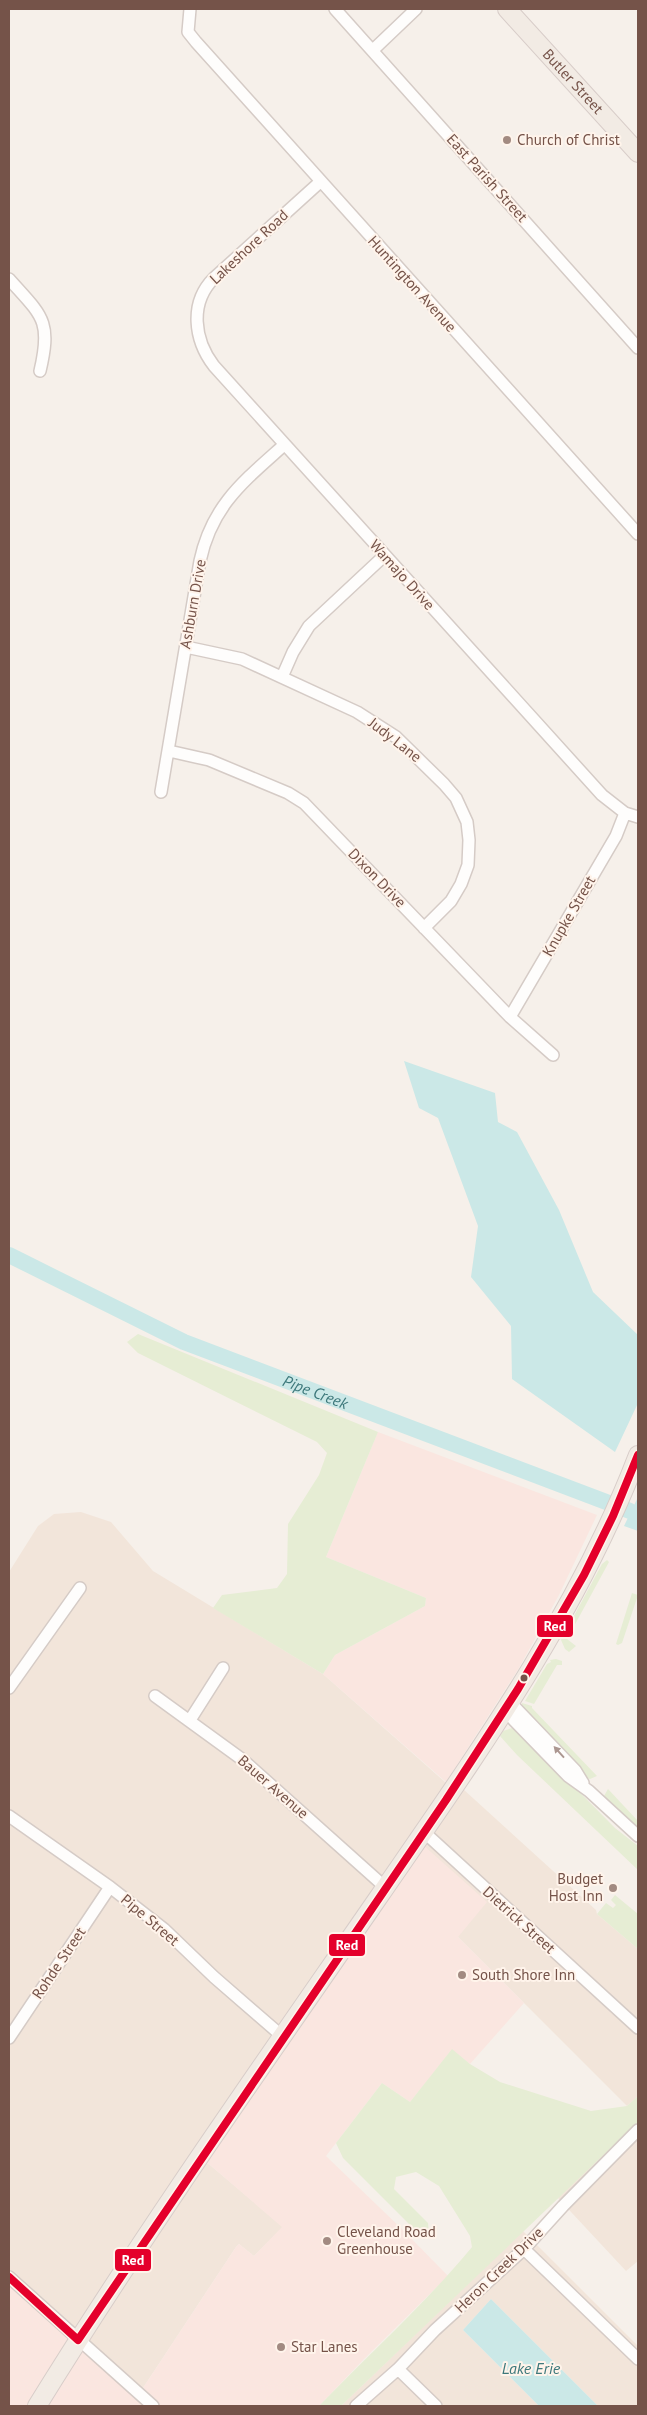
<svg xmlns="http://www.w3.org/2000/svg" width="647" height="2415" viewBox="0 0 647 2415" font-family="'PT Sans',sans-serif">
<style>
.residential{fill:#f2e5da}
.commercial{fill:#fae6e0}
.green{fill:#e6edd4}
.water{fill:#cbe8e7}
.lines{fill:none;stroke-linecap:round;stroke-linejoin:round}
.river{stroke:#cbe8e7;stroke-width:16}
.street-casing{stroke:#d5cbc6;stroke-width:14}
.primary-casing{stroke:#d8cdc9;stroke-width:20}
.street{stroke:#fefdfc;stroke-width:11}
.primary{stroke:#f2ebe4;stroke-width:18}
.bus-1-casing{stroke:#fff4eb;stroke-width:11}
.bus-1{stroke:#e4002b;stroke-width:8}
.oneway{fill:#ac9791}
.poi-dot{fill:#a28a81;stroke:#fff4eb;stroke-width:2}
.bus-dot{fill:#755349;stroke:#fff4eb;stroke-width:2}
.labels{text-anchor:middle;stroke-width:4;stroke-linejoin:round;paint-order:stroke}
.street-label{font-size:15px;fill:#755349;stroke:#fff4eb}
.poi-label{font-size:15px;fill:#755349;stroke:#fff4eb;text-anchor:start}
.water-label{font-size:16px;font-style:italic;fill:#3d787b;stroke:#fff4eb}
.line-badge{stroke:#fff4eb;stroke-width:2}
.badge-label{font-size:14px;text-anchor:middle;font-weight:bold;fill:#fff}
</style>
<rect width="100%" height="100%" fill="#f6f0ea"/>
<!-- residential -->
<path class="residential" d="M 81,1512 L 111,1522 L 153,1571 L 323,1674 L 445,1782 L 463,1789 L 596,1910 L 597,1914 L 638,1949 L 638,2096 L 627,2106 L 458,1937 L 199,2159 L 210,2165 L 283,2227 L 254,2256 L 239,2244 L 236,2247 L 143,2388 L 77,2341 L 9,2283 L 9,1572 L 38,1526 L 54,1514 Z
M 638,2122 L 638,2261 L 626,2271 L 558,2198 Z
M 523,2231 L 638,2346 L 638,2406 L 598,2406 L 491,2299 L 463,2330 L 539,2406 L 341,2406 Z"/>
<!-- commercial -->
<path class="commercial" d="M 378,1432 L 597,1515 L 559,1595 L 519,1668 L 446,1782 L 323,1674 L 335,1655 L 425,1606 L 426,1598 L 326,1557 Z
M 413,1836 L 487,1902 L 458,1937 L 524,2003 L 470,2064 L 452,2050 L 410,2102 L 382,2083 L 326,2156 L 405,2232 L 448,2276 L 364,2359 L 319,2406 L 9,2406 L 9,2283 L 77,2341 L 143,2388 L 236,2247 L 239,2244 L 254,2256 L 282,2227 L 210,2165 L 199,2158 Z"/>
<!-- green -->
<path class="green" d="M 138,1334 L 378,1432 L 326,1557 L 426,1598 L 425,1606 L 335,1655 L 323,1674 L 213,1608 L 222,1595 L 277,1588 L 287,1574 L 288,1524 L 319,1475 L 327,1453 L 317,1442 L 138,1353 L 127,1342 Z
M 607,1560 L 609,1562 L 567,1639 L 576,1646 L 569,1652 L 565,1649 L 561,1640 L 602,1564 Z
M 632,1593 L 638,1595 L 622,1643 L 618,1645 L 616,1644 Z
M 556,1659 L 562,1661 L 562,1665 L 557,1665 L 534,1704 L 525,1701 L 547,1664 L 551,1662 L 550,1660 Z
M 522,1703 L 532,1706 L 532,1708 L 597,1776 L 590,1779 L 585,1777 L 522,1707 Z
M 512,1728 L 518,1730 L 615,1828 L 638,1846 L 638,1870 L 517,1755 L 500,1736 L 503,1731 Z
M 608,1789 L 638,1821 L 638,1831 L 606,1801 L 604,1796 Z
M 615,1895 L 638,1914 L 638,1949 L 597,1914 L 606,1903 L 613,1908 L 616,1905 L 611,1900 Z
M 452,2049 L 470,2064 L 500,2082 L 591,2111 L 627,2106 L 638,2096 L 638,2122 L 341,2406 L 319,2406 C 370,2353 425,2304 472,2247 L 470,2236 L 439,2186 L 416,2172 L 396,2177 L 394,2189 L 428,2223 L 429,2234 L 421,2236 L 343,2158 L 336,2143 L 382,2083 L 410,2102 Z"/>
<!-- water -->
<path class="water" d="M 404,1061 L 495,1093 L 498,1122 L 517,1132 L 559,1210 L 593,1292 L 638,1335 L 638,1403 L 615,1452 L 512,1379 L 511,1326 L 471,1277 L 478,1226 L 438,1118 L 419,1108 Z
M 638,1497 L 638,1531 L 624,1526 Z
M 491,2299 L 598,2406 L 539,2406 L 463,2330 Z"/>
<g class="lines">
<!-- river -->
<path class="river" id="s1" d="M 9,1255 L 184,1342 L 630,1511"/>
<!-- street casing -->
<g class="street-casing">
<path id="street" d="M 190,9 L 188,32 L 196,42 L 638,534
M 335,9 L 638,348
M 373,50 L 416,9
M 320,182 L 214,278 C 189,303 194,340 214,366 L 602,795 L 625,813 L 638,817
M 9,279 C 42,316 52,320 40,371
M 186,647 L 242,659 L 357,712 L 396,737 L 444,784 L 456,798 L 467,822 L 469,840 L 468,865 L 461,884 L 451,901 L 424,928
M 282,677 L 293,652 L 309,626 L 384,556
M 169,751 L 209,760 L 288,793 L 304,803 L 510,1017 L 553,1055
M 161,792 L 200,561 C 212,505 244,481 284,445
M 510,1017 L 616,836 L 625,813
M 9,1688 L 80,1588
M 155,1696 L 243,1760 L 385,1887
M 510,1702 L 575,1770 L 583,1783
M 505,1711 L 568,1776 L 589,1791 L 638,1836
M 190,1720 L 223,1668
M 9,1816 L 110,1887 L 164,1929 L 214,1977 L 282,2036
M 424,1832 L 638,2028
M 9,2038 L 110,1887
M 524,2249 L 638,2359
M 9,2277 L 153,2406
M 398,2369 L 436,2406
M 356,2406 L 398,2369 L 435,2330 L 524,2249 L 563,2206 L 638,2130"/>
</g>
<!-- primary casing -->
<g class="primary-casing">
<g id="primary">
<path id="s2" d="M 507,9 L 638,153"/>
<path d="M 37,2406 C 144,2233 262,2066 378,1898 C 475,1757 576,1617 638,1455"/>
</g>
</g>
<!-- street -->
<use href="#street" class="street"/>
<!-- primary -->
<use href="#primary" class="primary"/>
<!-- bus-1 casing -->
<g class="bus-1-casing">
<path id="bus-1" d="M 9,2277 L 78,2340 L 446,1800 L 518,1689 L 584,1575 L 613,1516 L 638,1455"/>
</g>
<!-- bus-1 -->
<use href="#bus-1" class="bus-1"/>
</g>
<!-- one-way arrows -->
<defs><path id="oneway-solid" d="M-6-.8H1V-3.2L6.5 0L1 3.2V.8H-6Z" transform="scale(1.25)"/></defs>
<use class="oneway" href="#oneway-solid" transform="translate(559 1752) rotate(-132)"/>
<!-- markers -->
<g class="poi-dot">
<circle cx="507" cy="140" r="5"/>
<circle cx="613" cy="1888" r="5"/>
<circle cx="462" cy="1975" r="5"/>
<circle cx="327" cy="2241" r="5"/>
<circle cx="281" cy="2347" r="5"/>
</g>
<circle class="bus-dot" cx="524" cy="1678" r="4.5"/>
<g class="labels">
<!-- street labels -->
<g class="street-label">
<text dy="5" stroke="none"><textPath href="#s2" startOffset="98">Butler Street</textPath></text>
<text transform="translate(487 178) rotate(48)" y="5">East Parish Street</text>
<text transform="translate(249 247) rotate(-43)" y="5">Lakeshore Road</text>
<text transform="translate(412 284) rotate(48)" y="5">Huntington Avenue</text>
<text transform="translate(402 575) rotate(48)" y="5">Wamajo Drive</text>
<text transform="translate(193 604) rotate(-80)" y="5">Ashburn Drive</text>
<text transform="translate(395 740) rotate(38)" y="5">Judy Lane</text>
<text transform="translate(377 878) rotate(46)" y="5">Dixon Drive</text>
<text transform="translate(569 916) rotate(-60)" y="5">Knupke Street</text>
<text transform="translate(273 1787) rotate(41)" y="5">Bauer Avenue</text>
<text transform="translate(150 1920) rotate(40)" y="5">Pipe Street</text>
<text transform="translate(519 1920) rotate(42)" y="5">Dietrick Street</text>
<text transform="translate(59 1963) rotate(-56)" y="5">Rohde Street</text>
<text transform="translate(499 2270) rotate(-44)" y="5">Heron Creek Drive</text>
</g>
<!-- poi labels -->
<g class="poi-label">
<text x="517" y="145">Church of Christ</text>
<text x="603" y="1884" text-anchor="end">Budget<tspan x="603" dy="17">Host Inn</tspan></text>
<text x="472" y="1980">South Shore Inn</text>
<text x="337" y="2237">Cleveland Road<tspan x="337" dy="17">Greenhouse</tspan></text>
<text x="291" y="2352">Star Lanes</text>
</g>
<!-- water labels -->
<g class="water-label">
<text dy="6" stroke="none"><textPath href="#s1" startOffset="336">Pipe Creek</textPath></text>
<text x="531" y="2374">Lake Erie</text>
</g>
</g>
<g class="line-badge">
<rect x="536" y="1614" width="38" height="24" rx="5" fill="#e4002b"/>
<rect x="328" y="1933" width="38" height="24" rx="5" fill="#e4002b"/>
<rect x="114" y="2248" width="38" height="24" rx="5" fill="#e4002b"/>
</g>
<g class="badge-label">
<text x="555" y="1631">Red</text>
<text x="347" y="1950">Red</text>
<text x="133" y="2265">Red</text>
</g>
<!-- border -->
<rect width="647" height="2415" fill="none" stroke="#755349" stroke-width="20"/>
</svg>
